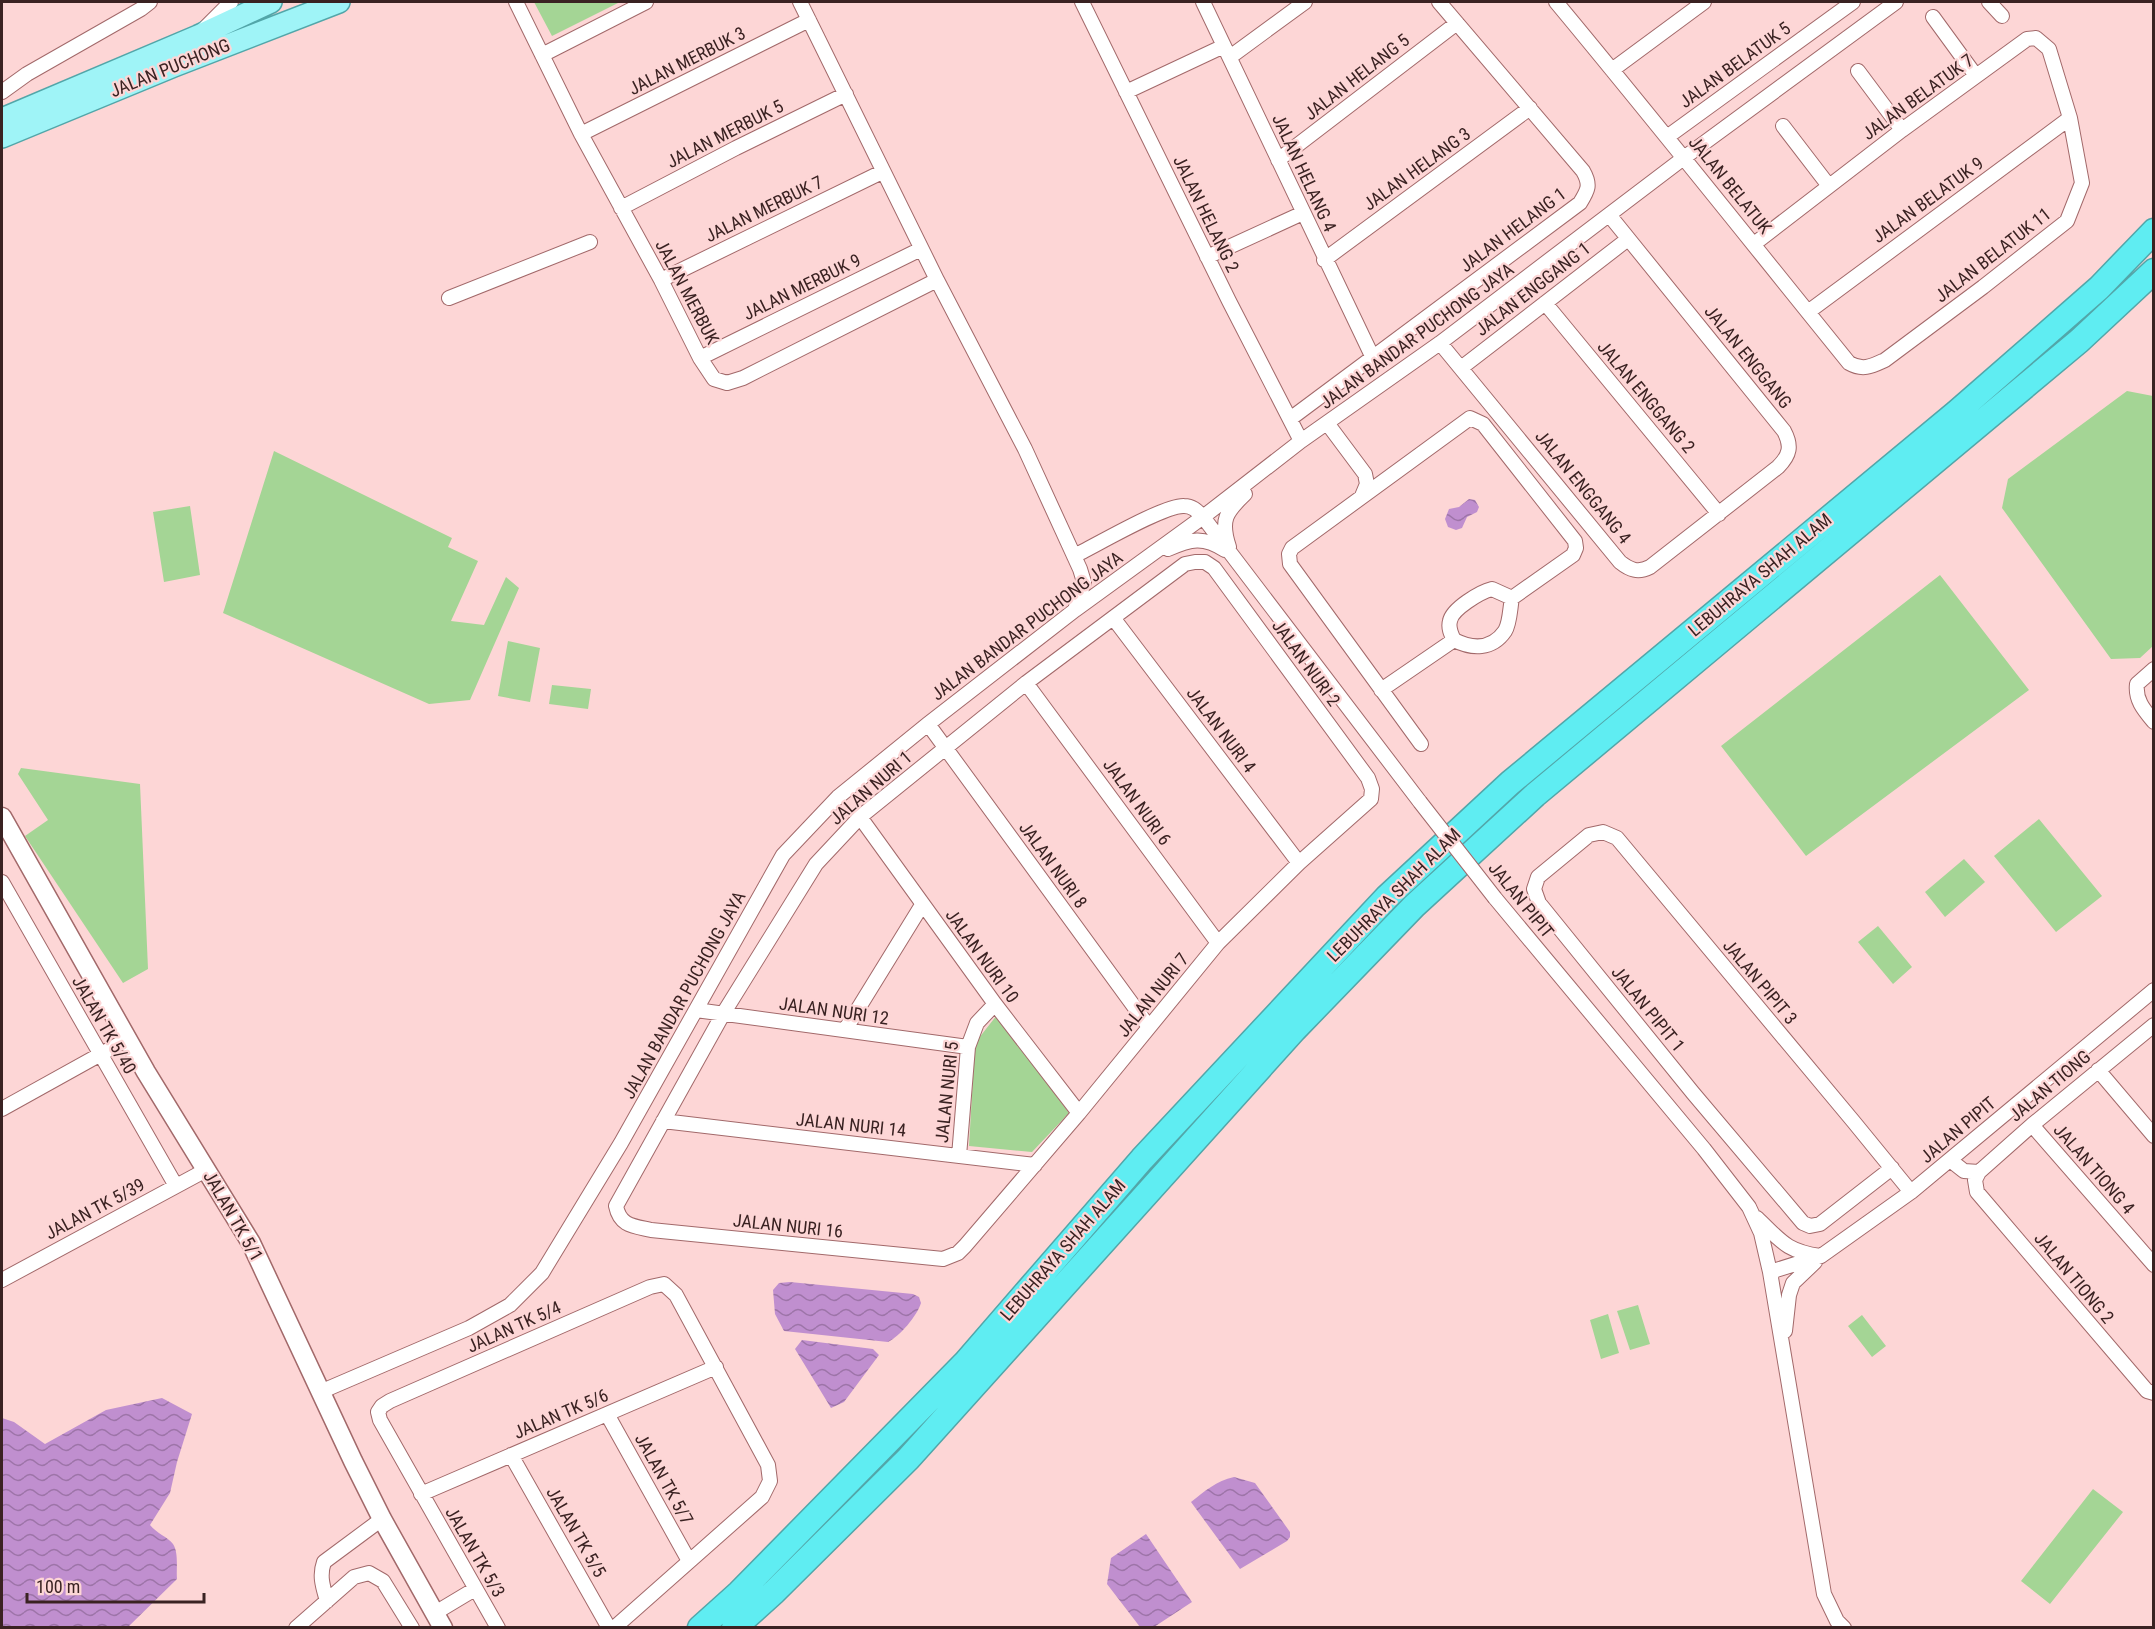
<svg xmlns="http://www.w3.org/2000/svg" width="2155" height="1629" viewBox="0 0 2155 1629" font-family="'Roboto Condensed',sans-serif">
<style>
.green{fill:#a4d595}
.water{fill:url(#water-waves)}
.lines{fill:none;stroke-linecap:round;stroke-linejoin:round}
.street-casing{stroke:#a2696a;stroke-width:16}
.secondary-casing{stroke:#a2696a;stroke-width:21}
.primary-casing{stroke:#52a6a9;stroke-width:24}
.highway-casing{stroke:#52a6a9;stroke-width:27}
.street{stroke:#fff;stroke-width:14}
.secondary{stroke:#fff;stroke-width:18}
.primary{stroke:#9ff4f7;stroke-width:21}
.highway{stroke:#5fedf2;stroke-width:24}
.street-bridge-casing{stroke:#a2696a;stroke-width:16;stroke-linecap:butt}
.street-bridge{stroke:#fff;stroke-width:14}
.labels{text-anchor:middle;stroke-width:4.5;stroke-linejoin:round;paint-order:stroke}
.street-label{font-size:18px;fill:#3a2222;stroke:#fdd6d6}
</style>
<defs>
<pattern id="water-waves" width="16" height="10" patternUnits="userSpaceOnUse" patternTransform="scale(1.5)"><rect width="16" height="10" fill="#c08fcf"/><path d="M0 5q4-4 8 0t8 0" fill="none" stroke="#9d74a8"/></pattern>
</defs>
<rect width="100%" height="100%" fill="#fdd6d6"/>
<!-- green -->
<path class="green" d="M 534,2 L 620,2 L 552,36 Z
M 2127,391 L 2153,396 L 2153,646 L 2140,658 L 2111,659 L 2002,508 L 2008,479 Z
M 274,451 L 452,538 L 448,547 L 478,561 L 451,621 L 484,625 L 506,577 L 519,588 L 470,700 L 429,704 L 223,613 Z
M 190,506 L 200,575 L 164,582 L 153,512 Z
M 1940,575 L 2029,690 L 1806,856 L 1721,746 Z
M 508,641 L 540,648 L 530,702 L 498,696 Z
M 552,685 L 591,689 L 588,709 L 549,704 Z
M 21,768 L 140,784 L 148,969 L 123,983 L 25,836 L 48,820 L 18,774 Z
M 2039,819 L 2102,896 L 2056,932 L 1994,856 Z
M 1964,859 L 1985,882 L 1945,917 L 1925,892 Z
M 1878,926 L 1912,967 L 1893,984 L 1858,942 Z
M 997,1015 L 1069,1113 L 1032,1152 L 969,1146 L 975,1043 Z
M 1638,1305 L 1650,1344 L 1630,1350 L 1617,1311 Z
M 1608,1314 L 1619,1353 L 1601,1359 L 1590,1320 Z
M 1862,1315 L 1886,1346 L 1872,1357 L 1848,1326 Z
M 2093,1489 L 2123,1512 L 2050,1604 L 2021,1581 Z"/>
<!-- water -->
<path class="water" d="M 1469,499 L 1475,500 L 1479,507 L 1477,512 L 1467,517 L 1462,528 L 1456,530 L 1448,527 L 1445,519 L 1449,509 L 1459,507 Z
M 790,1282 L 913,1294 L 919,1297 L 921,1303 C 917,1316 900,1336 888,1342 L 784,1331 L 775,1314 L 773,1290 L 779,1283 Z
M 802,1340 L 873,1349 L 879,1355 L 844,1402 L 831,1408 L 795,1349 Z
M 162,1398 L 192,1414 L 177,1462 L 170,1493 L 150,1525 C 156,1533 168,1537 173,1544 C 179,1553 176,1569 177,1579 L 128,1627 L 2,1627 L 2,1418 L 14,1422 L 45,1444 L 106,1410 Z
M 1234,1477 L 1255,1483 L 1290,1532 L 1290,1537 L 1287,1541 L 1240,1569 L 1191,1502 C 1205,1491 1216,1481 1234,1477 Z
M 1146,1534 L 1192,1602 L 1154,1627 L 1140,1627 L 1107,1584 L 1111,1558 Z"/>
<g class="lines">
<!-- street casing -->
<g class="street-casing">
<path id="street" d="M 516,2 L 581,134 L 661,280 L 700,358 L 714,379 L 727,383 L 743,378 L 937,280 L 1025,449 L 1080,569 L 1084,582 L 1075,610
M 800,2 L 937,280
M 1082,2 L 1229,301 L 1301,441
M 1203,2 L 1373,358
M 1556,2 C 1655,121 1751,242 1849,363 C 1863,371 1872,366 1885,360 L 1983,287 L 2067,221 L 2082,183 L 2070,118 L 2049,49 L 2036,38 L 2027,39 L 1902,130 L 1754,244
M 1989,2 L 2002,16
M 1933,17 L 1976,76
M 203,30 L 231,2
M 542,55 L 646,2
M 1230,57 L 1305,2
M 1612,70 L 1704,2
M 1858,71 L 1902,130
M 2,92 L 27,74 L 141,9 L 150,2
M 1126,92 L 1224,46
M 1783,126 L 1829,186
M 581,134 L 809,20
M 1667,137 L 1853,2
M 1278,160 L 1457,23
M 621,208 L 736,148 L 846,94
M 1207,257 L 1303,213
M 1324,260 L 1530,108
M 661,280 L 882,172
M 449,298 L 590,242
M 1545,303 L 1719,514
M 1808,312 L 2070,118
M 1440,343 L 1620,562 C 1630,570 1638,573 1650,567 L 1778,467 C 1790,455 1792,446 1784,431 L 1610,216
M 700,358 L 921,249
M 1461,368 L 1628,239
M 1290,419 L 1580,203 C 1588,190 1591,185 1583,171 L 1439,2
M 1327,423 L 1365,474 L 1367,484 L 1362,496
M 1229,547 C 1220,520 1226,512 1245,494
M 1168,549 C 1191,539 1203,536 1225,550
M 1074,556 C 1095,546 1164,505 1184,506 C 1193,506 1197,511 1203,517 L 1420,802
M 1195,562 L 1205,562 L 1214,568 L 1368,778 L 1372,789 L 1371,799 L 1299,863 L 1218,943 L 1079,1113 L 965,1246 L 958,1253 L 943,1259 L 651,1230 C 633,1226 620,1226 616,1206 L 723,1014 L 816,864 L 860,817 L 1026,683 L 1185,564 Z
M 1114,619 L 1299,863
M 2154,669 L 2137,684 C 2135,700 2144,710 2154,722
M 1026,683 L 1218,943
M 1381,690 L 1454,640
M 928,724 L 1149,1027
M 1421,744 L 1290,564 L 1289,554 L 1292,548 L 1470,418 L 1483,424 L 1575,541 L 1576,548 L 1573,555 L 1512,598 C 1510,608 1510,623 1505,631 C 1492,650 1472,649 1454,640 C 1451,634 1448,628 1450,621 C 1452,609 1480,592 1492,589 L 1512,598
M 860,817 L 995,1004 L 1079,1113
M 2,882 L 176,1186
M 1495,898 L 1704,1149 L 1749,1207 L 1761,1233 L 1770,1272 L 1824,1594 L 1837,1621 L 1844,1628
M 696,1010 L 968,1047
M 2154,1025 L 2032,1125 L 1979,1172 L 1975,1180 L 1977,1192 L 2147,1391 L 2154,1393
M 845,1030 L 922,905
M 2098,1070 L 2154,1136
M 2,1109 L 128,1039
M 663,1121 L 1035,1165
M 2032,1125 L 2154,1265
M 959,1156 L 968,1047 L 977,1023 L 995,1004
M 1950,1160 L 1964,1171 L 1979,1172
M 1892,1168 L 1820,1224 L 1810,1226 L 1803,1223 L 1693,1093 L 1539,903 L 1534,889 L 1538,877 L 1589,835 L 1603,832 L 1617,838 L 1853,1121 L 1911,1192
M 1757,1218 C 1781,1241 1786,1251 1820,1256
M 1770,1272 L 1821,1256 L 1911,1192 L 2154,990
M 2,1280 L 206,1170
M 1785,1331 L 1789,1295 L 1793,1283 L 1815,1262
M 320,1392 L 469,1328 L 510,1305 L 542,1273 L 621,1143 L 783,855 L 838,797 L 928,724 L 1075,610 L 1203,517 L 1301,441 L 1440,343 L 1685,157 L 1896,2
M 607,1414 L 689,1561
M 511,1455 L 609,1628
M 421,1494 L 716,1367
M 327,1601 C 323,1587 319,1576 324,1562 L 382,1519
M 435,1613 L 475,1589
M 296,1628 L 354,1577 L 369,1573 L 383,1581 L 412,1628
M 498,1628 L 380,1420 L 378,1412 L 382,1406 L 390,1401 L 650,1287 L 664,1284 L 676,1295 L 768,1465 L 770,1481 L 762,1497 L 614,1628"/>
</g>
<!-- secondary casing -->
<g class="secondary-casing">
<path id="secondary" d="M 2,817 L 146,1072 L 251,1243 L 353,1461 L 382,1519 L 443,1628"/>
</g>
<!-- primary casing -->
<g class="primary-casing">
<path id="primary" d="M 2,119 L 198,36 L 271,2
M 2,137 L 174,66 L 339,2"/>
</g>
<!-- highway casing -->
<g class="highway-casing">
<path id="highway" d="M 700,1628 L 739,1593 L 965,1363 L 1142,1159 L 1387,897 L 1510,783 L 1956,413 L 2099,288 L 2154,231
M 734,1628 L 774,1592 L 908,1459 L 1294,1030 L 1414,906 L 1535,795 L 2079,341 L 2154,271"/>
</g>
<!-- street -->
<use href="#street" class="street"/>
<!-- secondary -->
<use href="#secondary" class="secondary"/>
<!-- primary -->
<use href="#primary" class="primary"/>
<!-- highway -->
<use href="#highway" class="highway"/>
<!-- street-bridge casing -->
<g class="street-bridge-casing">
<path id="street-bridge" d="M 1420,802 L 1495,898"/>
</g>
<!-- street-bridge -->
<use href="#street-bridge" class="street-bridge"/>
</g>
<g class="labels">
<!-- street labels -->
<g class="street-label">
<text transform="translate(687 61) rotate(-27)" y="6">JALAN MERBUK 3</text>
<text transform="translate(1735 65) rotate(-36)" y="6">JALAN BELATUK 5</text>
<text transform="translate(170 68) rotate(-22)" y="6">JALAN PUCHONG</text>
<text transform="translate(1357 77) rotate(-38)" y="6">JALAN HELANG 5</text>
<text transform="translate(1918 97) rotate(-36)" y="6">JALAN BELATUK 7</text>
<text transform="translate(725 134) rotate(-27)" y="6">JALAN MERBUK 5</text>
<text transform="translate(1417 169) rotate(-36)" y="6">JALAN HELANG 3</text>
<text transform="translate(1304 173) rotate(65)" y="6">JALAN HELANG 4</text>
<text transform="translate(1730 185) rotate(51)" y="6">JALAN BELATUK</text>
<text transform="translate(1928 200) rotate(-36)" y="6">JALAN BELATUK 9</text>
<text transform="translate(764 209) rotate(-26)" y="6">JALAN MERBUK 7</text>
<text transform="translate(1206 214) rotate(64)" y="6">JALAN HELANG 2</text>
<text transform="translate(1513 230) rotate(-37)" y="6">JALAN HELANG 1</text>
<text transform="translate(1993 255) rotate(-38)" y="6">JALAN BELATUK 11</text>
<text transform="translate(802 287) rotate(-26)" y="6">JALAN MERBUK 9</text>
<text transform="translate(1533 289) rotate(-38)" y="6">JALAN ENGGANG 1</text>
<text transform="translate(687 292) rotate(62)" y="6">JALAN MERBUK</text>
<text transform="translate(1417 336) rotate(-36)" y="6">JALAN BANDAR PUCHONG JAYA</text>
<text transform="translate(1748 357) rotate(51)" y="6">JALAN ENGGANG</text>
<text transform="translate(1646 397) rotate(50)" y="6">JALAN ENGGANG 2</text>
<text transform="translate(1583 487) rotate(51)" y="6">JALAN ENGGANG 4</text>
<text transform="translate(1760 575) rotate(-40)" y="6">LEBUHRAYA SHAH ALAM</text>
<text transform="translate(1027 626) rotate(-37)" y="6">JALAN BANDAR PUCHONG JAYA</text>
<text transform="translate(1306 663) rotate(54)" y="6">JALAN NURI 2</text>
<text transform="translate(1221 730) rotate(53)" y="6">JALAN NURI 4</text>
<text transform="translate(871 788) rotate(-41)" y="6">JALAN NURI 1</text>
<text transform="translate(1137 802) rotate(54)" y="6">JALAN NURI 6</text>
<text transform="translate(1053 865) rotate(54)" y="6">JALAN NURI 8</text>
<text transform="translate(1394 895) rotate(-45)" y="6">LEBUHRAYA SHAH ALAM</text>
<text transform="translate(1521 900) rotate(51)" y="6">JALAN PIPIT</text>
<text transform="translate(982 956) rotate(54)" y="6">JALAN NURI 10</text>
<text transform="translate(1760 982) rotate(50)" y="6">JALAN PIPIT 3</text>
<text transform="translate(684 995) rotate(-61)" y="6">JALAN BANDAR PUCHONG JAYA</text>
<text transform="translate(1153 995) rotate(-51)" y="6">JALAN NURI 7</text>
<text transform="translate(1648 1009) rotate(51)" y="6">JALAN PIPIT 1</text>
<text transform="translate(834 1011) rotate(8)" y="6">JALAN NURI 12</text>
<text transform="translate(104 1025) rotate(60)" y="6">JALAN TK 5/40</text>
<text transform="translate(2050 1086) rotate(-40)" y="6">JALAN TIONG</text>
<text transform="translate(947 1092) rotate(-84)" y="6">JALAN NURI 5</text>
<text transform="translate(851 1125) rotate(6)" y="6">JALAN NURI 14</text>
<text transform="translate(1958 1130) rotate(-40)" y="6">JALAN PIPIT</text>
<text transform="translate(2094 1169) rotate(49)" y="6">JALAN TIONG 4</text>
<text transform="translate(95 1209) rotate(-28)" y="6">JALAN TK 5/39</text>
<text transform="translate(233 1216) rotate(60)" y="6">JALAN TK 5/1</text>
<text transform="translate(788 1226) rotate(6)" y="6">JALAN NURI 16</text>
<text transform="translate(1063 1250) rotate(-49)" y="6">LEBUHRAYA SHAH ALAM</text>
<text transform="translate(2074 1278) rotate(50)" y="6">JALAN TIONG 2</text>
<text transform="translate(514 1327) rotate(-24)" y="6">JALAN TK 5/4</text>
<text transform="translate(561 1414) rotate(-23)" y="6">JALAN TK 5/6</text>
<text transform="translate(664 1479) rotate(61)" y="6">JALAN TK 5/7</text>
<text transform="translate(576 1532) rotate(60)" y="6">JALAN TK 5/5</text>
<text transform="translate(475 1552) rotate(60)" y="6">JALAN TK 5/3</text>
</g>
</g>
<!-- border -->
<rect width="2155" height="1629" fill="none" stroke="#3a2222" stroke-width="6"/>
<!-- scale -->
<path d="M27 1593v9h177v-9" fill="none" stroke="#3a2222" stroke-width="3"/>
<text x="36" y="1593" font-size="18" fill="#3a2222" stroke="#fdd6d6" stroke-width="4.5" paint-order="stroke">100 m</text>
</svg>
